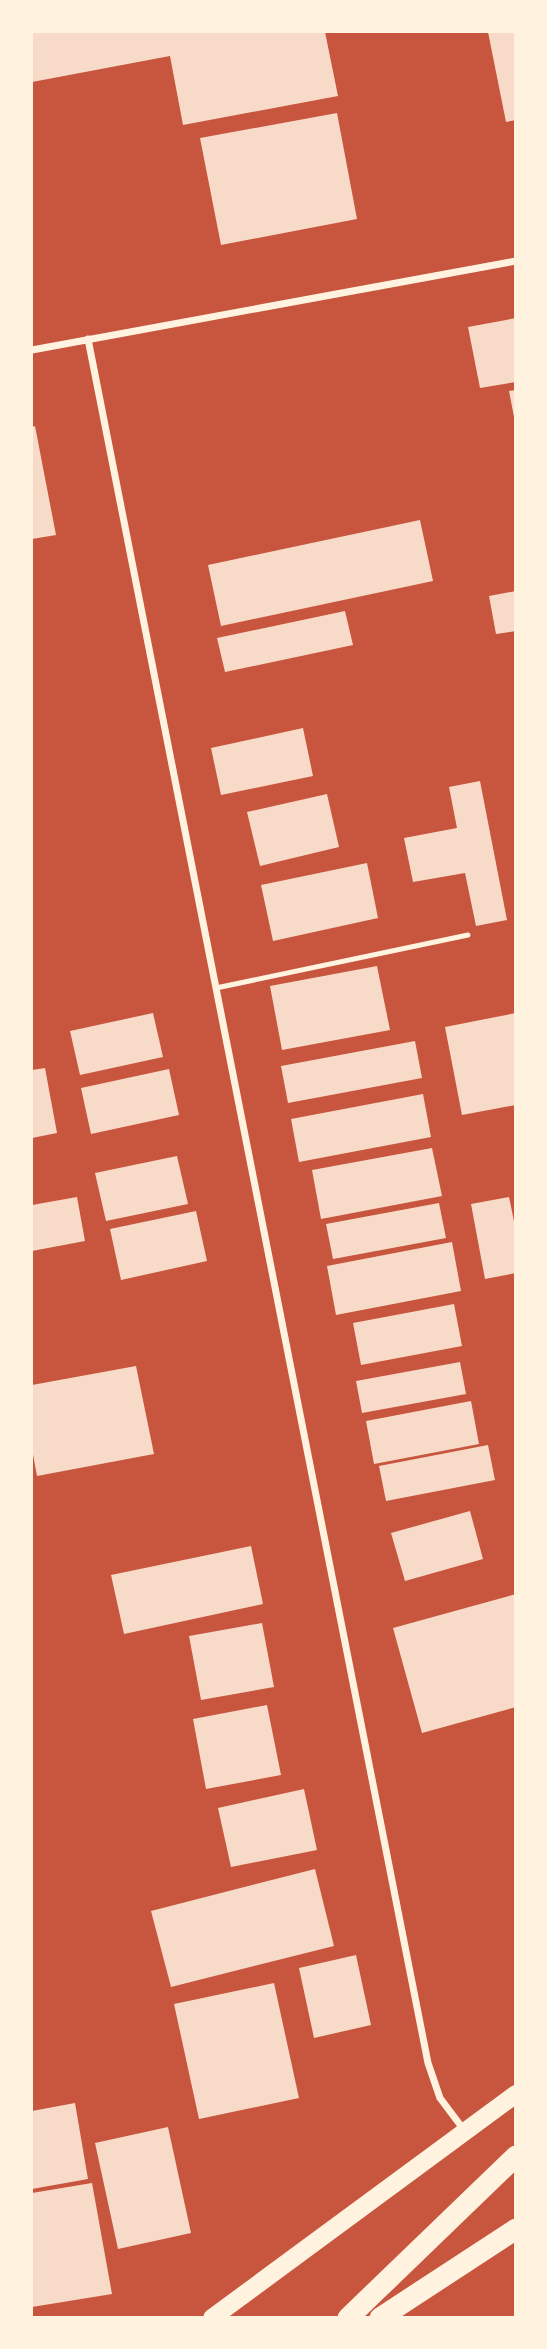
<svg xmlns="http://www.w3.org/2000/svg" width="547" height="2349" viewBox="0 0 547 2349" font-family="Ubuntu,sans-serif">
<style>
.building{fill:#f7dbc8}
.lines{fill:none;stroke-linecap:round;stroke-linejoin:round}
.service{stroke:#fff3e0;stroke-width:5}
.minor{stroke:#fff3e0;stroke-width:7}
.primary{stroke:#fff3e0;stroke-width:18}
.motorway{stroke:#fff3e0;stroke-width:21}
</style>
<rect width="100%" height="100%" fill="#c8553d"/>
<!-- building -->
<path class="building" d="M 32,32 L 325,32 L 338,96 L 183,125 L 170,56 L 32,82 Z
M 488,32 L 516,32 L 516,120 L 506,122 Z
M 337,113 L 357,219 L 221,245 L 200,138 Z
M 516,318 L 516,382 L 480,388 L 468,327 Z
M 516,390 L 516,417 L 514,417 L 509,391 Z
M 35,426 L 56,535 L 32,539 L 32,427 Z
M 420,520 L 433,581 L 221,626 L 208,565 Z
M 516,591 L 516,631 L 496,634 L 489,596 Z
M 345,611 L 353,645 L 225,672 L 217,638 Z
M 303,728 L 313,776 L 221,795 L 211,748 Z
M 480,781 L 507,920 L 476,926 L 465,873 L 413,882 L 404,838 L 457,828 L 449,787 Z
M 327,794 L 339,847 L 260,866 L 247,812 Z
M 367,863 L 378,918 L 273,941 L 261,885 Z
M 377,966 L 390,1030 L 282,1050 L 270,986 Z
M 153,1013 L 163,1057 L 80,1075 L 70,1031 Z
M 516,1013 L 516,1105 L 462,1115 L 445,1027 Z
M 415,1041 L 422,1078 L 288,1103 L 281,1066 Z
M 45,1068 L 57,1133 L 32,1138 L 32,1070 Z
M 169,1069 L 179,1115 L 91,1134 L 81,1088 Z
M 423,1094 L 431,1137 L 299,1162 L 291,1119 Z
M 432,1148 L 442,1196 L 321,1219 L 312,1170 Z
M 177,1156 L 188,1204 L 106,1221 L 95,1173 Z
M 77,1197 L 85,1241 L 32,1251 L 32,1205 Z
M 509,1197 L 516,1231 L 516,1273 L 485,1279 L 471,1204 Z
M 439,1203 L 446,1238 L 333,1259 L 326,1224 Z
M 196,1211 L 207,1261 L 121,1280 L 110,1229 Z
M 452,1242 L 461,1291 L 336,1315 L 327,1266 Z
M 454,1304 L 462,1346 L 361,1365 L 353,1323 Z
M 460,1362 L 466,1394 L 362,1413 L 356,1381 Z
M 136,1366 L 154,1454 L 37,1476 L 32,1449 L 32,1385 Z
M 471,1401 L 479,1444 L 374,1464 L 366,1421 Z
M 488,1445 L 495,1480 L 386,1501 L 379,1466 Z
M 470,1511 L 483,1559 L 405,1581 L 391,1533 Z
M 251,1546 L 263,1604 L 124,1634 L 111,1575 Z
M 516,1594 L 516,1707 L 422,1733 L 393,1628 Z
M 262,1623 L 274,1687 L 201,1700 L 189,1636 Z
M 267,1705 L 281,1775 L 206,1789 L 193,1719 Z
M 304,1789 L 317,1850 L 231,1867 L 218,1808 Z
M 315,1869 L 334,1946 L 171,1987 L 151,1911 Z
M 356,1955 L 371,2025 L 314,2038 L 299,1968 Z
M 274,1983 L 299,2098 L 199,2119 L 174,2004 Z
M 75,2103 L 88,2179 L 32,2189 L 32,2111 Z
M 168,2127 L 191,2233 L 118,2249 L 95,2143 Z
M 92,2183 L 112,2294 L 32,2307 L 32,2193 Z"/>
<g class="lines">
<!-- service -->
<path class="service" d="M 216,988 L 468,935"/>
<!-- minor -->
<path class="minor" d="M 88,339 L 428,2063 L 440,2098 L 464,2130
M 32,350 L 516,261"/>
<!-- primary -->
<path class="primary" d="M 212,2318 L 516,2094"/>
<!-- motorway -->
<path class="motorway" d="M 348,2318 L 516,2156
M 380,2318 L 516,2229"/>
</g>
<!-- border -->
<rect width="547" height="2349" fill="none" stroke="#fff3e0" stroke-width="66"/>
</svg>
